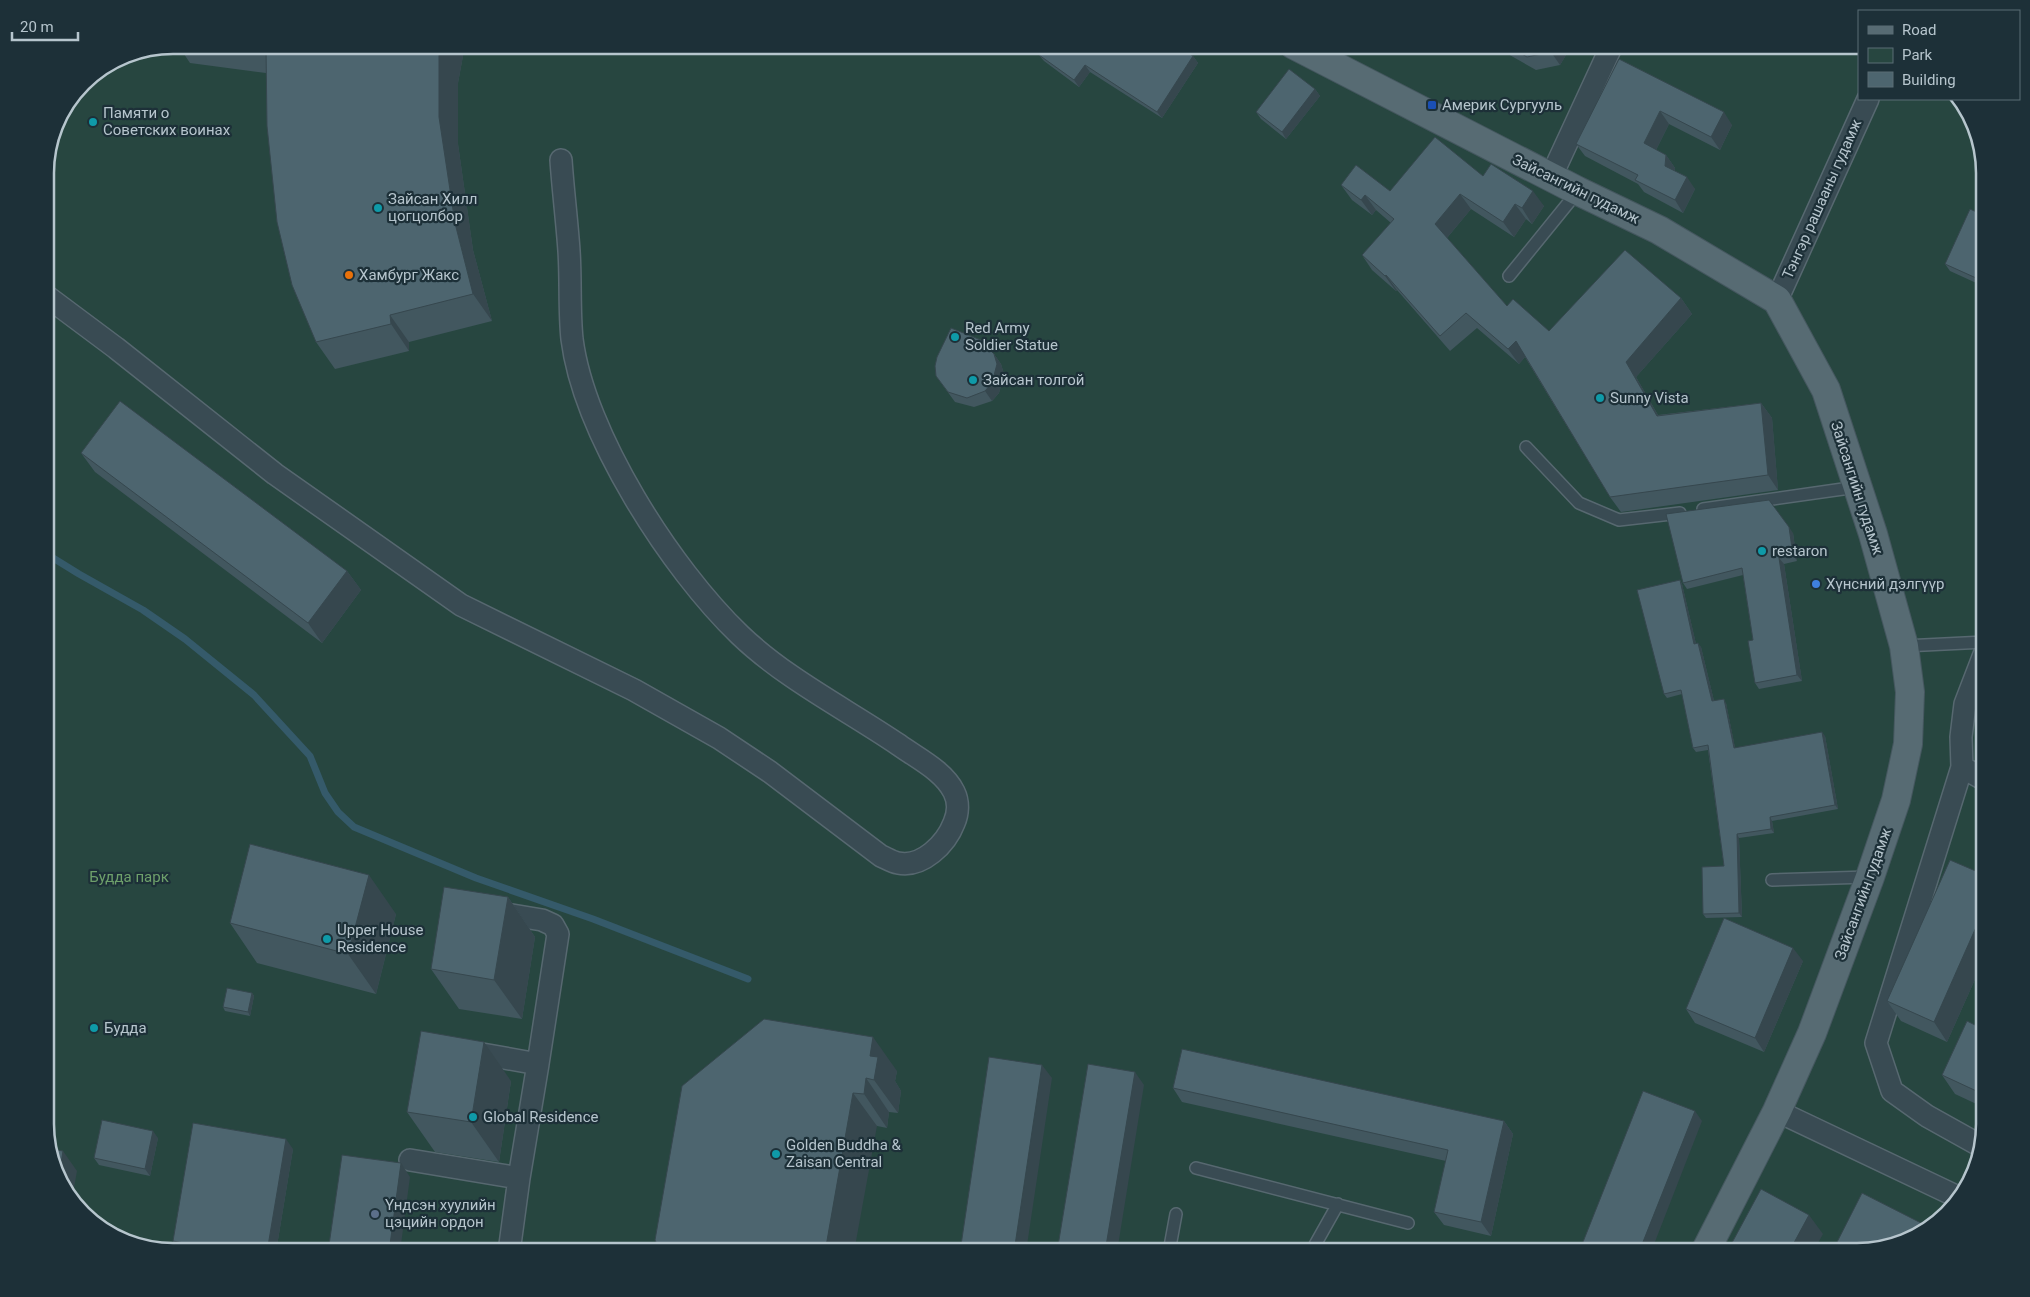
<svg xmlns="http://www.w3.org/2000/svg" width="2030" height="1297" viewBox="0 0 2030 1297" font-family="Roboto,sans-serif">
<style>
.green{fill:#274640}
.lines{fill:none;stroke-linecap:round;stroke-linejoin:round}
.stream{stroke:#355a6a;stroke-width:7}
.service-casing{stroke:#576870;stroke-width:14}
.minor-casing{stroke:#576870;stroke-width:24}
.primary-casing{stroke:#45575f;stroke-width:30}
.service{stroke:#394b53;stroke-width:11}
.minor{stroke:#394b53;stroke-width:21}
.primary{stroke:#576b73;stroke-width:28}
.wall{fill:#42575f}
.shaded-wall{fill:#36474e}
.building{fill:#4d656f;stroke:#36474e}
.transit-dot{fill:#1a4fb4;stroke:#1d3038;stroke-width:2}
.culture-dot{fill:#0f9aa8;stroke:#1d3038;stroke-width:2}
.food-dot{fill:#e8710a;stroke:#1d3038;stroke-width:2}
.shop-dot{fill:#3f7fe0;stroke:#1d3038;stroke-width:2}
.service-dot{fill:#5c6f8a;stroke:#1d3038;stroke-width:2}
.labels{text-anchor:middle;stroke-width:4.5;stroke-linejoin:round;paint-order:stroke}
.poi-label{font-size:15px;fill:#b6c5cd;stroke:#1d3038;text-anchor:start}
.street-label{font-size:15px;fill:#b6c5cd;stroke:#1d3038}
.park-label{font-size:15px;fill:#6ea06b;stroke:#1d3038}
.rim{fill:none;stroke:#b6c5cd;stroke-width:2.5}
</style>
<rect width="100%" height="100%" fill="#243b43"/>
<!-- green -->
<path class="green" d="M 173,45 L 1857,45 L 1859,99 L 1958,99 L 1968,109 L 1985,172 L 1985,1125 L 1964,1195 L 1921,1235 L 1858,1252 L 173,1252 L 102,1231 L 62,1188 L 45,1132 L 45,165 L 55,124 L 83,82 L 124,55 Z"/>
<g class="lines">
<!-- stream -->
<path class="stream" d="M 45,553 L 79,574 L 143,610 L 185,639 L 254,695 L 310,756 L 325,793 L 338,812 L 354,827 L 476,878 L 593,919 L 748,979"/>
<!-- service casing -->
<g class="service-casing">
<path id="service" d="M 1509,276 L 1578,191
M 1526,447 L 1579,503 L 1619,520 L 1680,513
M 1703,509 L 1857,487
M 1904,646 L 1985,642
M 1772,880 L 1868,877
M 1196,1168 L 1408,1223
M 1169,1252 L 1176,1214
M 1311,1252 L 1338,1204"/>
</g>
<!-- minor casing -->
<g class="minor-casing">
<path id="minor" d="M 1551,177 L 1612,45
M 45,295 L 116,348 L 275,474 L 461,605 L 634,690 L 719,738 L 770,772 L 881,856 C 886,858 892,862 898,863 C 922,868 946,844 954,823 C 958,814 959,802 954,792 C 944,771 917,758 899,745 C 846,709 786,679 740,635 C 671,569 584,434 572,339 C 569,310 571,280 569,251 C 567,221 563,190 561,160
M 1777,300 L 1868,99
M 1962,767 L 1985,780
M 494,912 L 542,920 L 553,925 L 558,934 L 538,1064
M 465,1051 L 538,1064 L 519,1178
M 1777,1111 L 1960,1198
M 1979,1145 L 1927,1116 L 1892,1091 L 1876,1043 L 1962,767 L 1961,737 L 1965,704 L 1985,652
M 410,1160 L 519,1178 L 509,1252"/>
</g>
<!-- primary casing -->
<g class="primary-casing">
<path id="primary" d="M 1294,45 L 1578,191 L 1659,230 L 1777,300 L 1826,390 L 1873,534 L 1904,646 L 1910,692 L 1908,744 L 1896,800 L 1870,877 L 1812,1033 L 1777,1111 L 1705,1252"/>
</g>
<!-- service -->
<use href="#service" class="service"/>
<!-- minor -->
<use href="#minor" class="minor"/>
<!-- primary -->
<use href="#primary" class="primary"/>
</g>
<!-- wall -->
<path class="wall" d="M 178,45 L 465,45 L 458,83 L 458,144 L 473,250 L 492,321 L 409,342 L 409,351 L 335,369 L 316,342 L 266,73 L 190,63 Z
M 1492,45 L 1572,45 L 1560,65 L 1536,70 Z
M 1039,55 L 1193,56 L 1198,63 L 1162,118 L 1090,72 L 1079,87 L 1044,61 Z
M 1619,59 L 1732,125 L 1720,150 L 1669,124 L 1656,150 L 1666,155 L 1675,168 L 1675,171 L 1695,189 L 1683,213 L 1644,192 L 1638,184 L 1585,156 L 1576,144 Z
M 1315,89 L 1320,96 L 1286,139 L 1261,119 L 1256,112 Z
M 1483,176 L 1544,206 L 1532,224 L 1526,219 L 1514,237 L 1471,209 L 1447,238 L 1507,306 L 1549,331 L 1681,298 L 1692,314 L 1636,377 L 1658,415 L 1761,403 L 1772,418 L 1778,490 L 1621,512 L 1610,497 L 1525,357 L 1519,364 L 1477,328 L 1450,351 L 1397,290 L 1396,291 L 1372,270 L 1362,255 L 1391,223 L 1376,210 L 1372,215 L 1352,200 L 1341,185 L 1390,191 Z
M 1985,216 L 1985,287 L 1950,271 L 1945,264 Z
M 994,354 L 1001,364 L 1004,374 L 999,393 L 992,401 L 974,407 L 955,402 L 936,376 Z
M 81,453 L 347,571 L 361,590 L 322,643 L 95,472 Z
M 1793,533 L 1797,561 L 1784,564 L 1802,681 L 1759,689 L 1755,683 L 1753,640 L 1743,575 L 1687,589 L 1683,583 Z
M 1680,580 L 1682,584 L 1696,644 L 1701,647 L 1714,701 L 1726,703 L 1735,748 L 1825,736 L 1838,809 L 1772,821 L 1774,833 L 1739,838 L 1742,917 L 1706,918 L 1703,914 L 1724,866 L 1708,750 L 1696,752 L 1693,748 L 1682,694 L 1667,698 L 1664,694 Z
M 1985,875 L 1985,957 L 1947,1042 L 1901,1021 L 1887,1001 Z
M 508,897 L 535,937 L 522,1019 L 459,1009 L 431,969 Z
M 396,914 L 376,994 L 257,963 L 230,923 Z
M 1803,961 L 1764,1052 L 1695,1023 L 1686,1009 Z
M 252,993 L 254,996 L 250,1016 L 225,1011 L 223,1007 Z
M 1985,1030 L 1985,1108 L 1955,1094 L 1942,1075 Z
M 897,1071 L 895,1081 L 901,1091 L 898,1113 L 889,1112 L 887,1128 L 682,1086 Z
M 511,1081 L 499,1162 L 435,1152 L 407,1112 Z
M 1173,1088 L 1504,1121 L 1513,1134 L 1491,1236 L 1444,1225 L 1434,1212 L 1446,1161 L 1182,1102 Z
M 158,1138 L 150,1176 L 99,1165 L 94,1158 Z
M 293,1149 L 276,1252 L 180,1252 L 173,1241 Z"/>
<!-- shaded-wall -->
<path class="shaded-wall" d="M 441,45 L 465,45 L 458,83 L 458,144 L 473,250 L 492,321 L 473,294 L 455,223 L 439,117 L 439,56 Z
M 1554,45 L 1572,45 L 1560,65 L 1551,52 Z
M 1193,56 L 1198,63 L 1162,118 L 1157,112 Z
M 1085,65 L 1090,72 L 1079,87 L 1074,80 Z
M 1315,89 L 1320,96 L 1286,139 L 1282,132 Z
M 1660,111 L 1669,124 L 1653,156 L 1644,143 Z
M 1724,112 L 1732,125 L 1720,150 L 1711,137 Z
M 1666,155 L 1675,168 L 1674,178 L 1665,166 Z
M 1687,177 L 1695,189 L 1683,213 L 1675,200 Z
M 1533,191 L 1544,206 L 1532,224 L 1522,208 Z
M 1460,194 L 1471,209 L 1446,239 L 1435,224 Z
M 1365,195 L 1376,210 L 1372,215 L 1361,200 Z
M 1515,204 L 1526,219 L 1514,237 L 1503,222 Z
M 1386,275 L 1397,290 L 1396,291 L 1385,276 Z
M 1681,298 L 1692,314 L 1636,377 L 1667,431 L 1657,416 L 1626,362 Z
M 390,315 L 409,342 L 409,351 L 391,324 Z
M 1516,341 L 1526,356 L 1519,364 L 1508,349 Z
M 994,354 L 1001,364 L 1004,374 L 999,393 L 992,401 L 985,391 Z
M 1761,403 L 1772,418 L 1778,490 L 1768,475 Z
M 1789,527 L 1793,533 L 1797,561 L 1793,555 Z
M 1779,558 L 1784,564 L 1802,681 L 1797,675 Z
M 347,571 L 361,590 L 322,643 L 308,623 Z
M 1680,580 L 1682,584 L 1697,648 L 1694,644 Z
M 1698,643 L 1701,647 L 1715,705 L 1712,701 Z
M 1724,699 L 1726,703 L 1736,752 L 1734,748 Z
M 1822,732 L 1825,736 L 1838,809 L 1835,805 Z
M 1770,817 L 1772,821 L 1774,833 L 1771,829 Z
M 1737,834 L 1739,838 L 1742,917 L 1739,913 Z
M 369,875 L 396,914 L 376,994 L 348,954 Z
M 508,897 L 535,937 L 522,1019 L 494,980 Z
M 1985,907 L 1985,957 L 1947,1042 L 1934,1022 Z
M 1793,948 L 1803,961 L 1764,1052 L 1755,1038 Z
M 252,993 L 254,996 L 250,1016 L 248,1012 Z
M 873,1037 L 897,1071 L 895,1081 L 901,1091 L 898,1113 L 874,1080 L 870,1056 Z
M 484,1042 L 511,1081 L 499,1162 L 471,1122 Z
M 1042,1065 L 1052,1078 L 1026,1252 L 1014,1252 Z
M 1135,1072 L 1144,1085 L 1117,1252 L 1105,1252 Z
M 866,1078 L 889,1112 L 887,1128 L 864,1094 Z
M 853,1093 L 877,1126 L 854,1252 L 825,1252 Z
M 1695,1111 L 1702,1121 L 1651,1252 L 1639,1252 Z
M 1504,1121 L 1513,1134 L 1491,1236 L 1481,1222 Z
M 153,1131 L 158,1138 L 150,1176 L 145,1169 Z
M 286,1139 L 293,1149 L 276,1252 L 267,1252 Z
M 63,1151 L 77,1171 L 72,1199 L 62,1188 L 59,1177 Z
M 401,1163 L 410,1177 L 400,1252 L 389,1252 Z
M 1809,1215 L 1823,1234 L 1813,1252 L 1789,1252 Z"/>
<!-- building -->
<path class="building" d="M 236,45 L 441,45 L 439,56 L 439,117 L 455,223 L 473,294 L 390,315 L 391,324 L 316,342 L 292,285 L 277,222 L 267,126 L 266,49 Z
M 1046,45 L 1176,45 L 1193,56 L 1157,112 L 1085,65 L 1074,80 L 1039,55 Z
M 1506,45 L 1554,45 L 1551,52 L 1527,57 Z
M 1619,59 L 1724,112 L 1711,137 L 1660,111 L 1644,143 L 1666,155 L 1665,166 L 1687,177 L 1675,200 L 1635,180 L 1638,175 L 1576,144 Z
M 1289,69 L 1315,89 L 1282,132 L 1256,112 Z
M 1435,137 L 1483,176 L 1491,164 L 1533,191 L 1522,208 L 1515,204 L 1503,222 L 1460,194 L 1435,224 L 1507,306 L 1513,299 L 1549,331 L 1625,250 L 1681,298 L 1626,362 L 1657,416 L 1761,403 L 1768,475 L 1610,497 L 1516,341 L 1508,349 L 1466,313 L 1440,336 L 1386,275 L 1385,276 L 1362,255 L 1394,219 L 1365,195 L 1361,200 L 1341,185 L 1356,165 L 1390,191 Z
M 1970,209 L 1985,216 L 1985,282 L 1945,264 Z
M 951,328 L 981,340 L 994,354 L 997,364 L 992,383 L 985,391 L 967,398 L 948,392 L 936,376 L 935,366 L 937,357 Z
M 120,401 L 347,571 L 308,623 L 81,453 Z
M 1769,500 L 1789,527 L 1793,555 L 1779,558 L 1797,675 L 1755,683 L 1748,641 L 1753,640 L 1742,568 L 1683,583 L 1666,514 Z
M 1680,580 L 1694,644 L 1698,643 L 1712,701 L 1724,699 L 1734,748 L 1822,732 L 1835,805 L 1770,817 L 1771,829 L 1737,834 L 1739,913 L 1703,914 L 1702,867 L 1724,866 L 1708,745 L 1693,748 L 1681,690 L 1664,694 L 1637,590 Z
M 250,844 L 369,875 L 348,954 L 230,923 Z
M 1950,860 L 1985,875 L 1985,907 L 1934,1022 L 1887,1001 Z
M 444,887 L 508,897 L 494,980 L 431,969 Z
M 1724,918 L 1793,948 L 1755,1038 L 1686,1009 Z
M 227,988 L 252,993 L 248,1012 L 223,1007 Z
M 764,1019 L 873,1037 L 870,1056 L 878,1057 L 874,1080 L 866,1078 L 864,1094 L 853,1093 L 825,1252 L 661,1252 L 655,1240 L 682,1086 Z
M 1967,1021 L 1985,1030 L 1985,1095 L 1942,1075 Z
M 421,1031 L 484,1042 L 471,1122 L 407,1112 Z
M 1182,1049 L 1504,1121 L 1481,1222 L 1434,1212 L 1448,1150 L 1173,1088 Z
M 989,1057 L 1042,1065 L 1014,1252 L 960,1252 Z
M 1088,1064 L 1135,1072 L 1105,1252 L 1057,1252 Z
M 1643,1091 L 1695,1111 L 1639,1252 L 1567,1252 L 1568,1249 L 1579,1252 Z
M 102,1120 L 153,1131 L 145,1169 L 94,1158 Z
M 193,1123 L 286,1139 L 267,1252 L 234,1252 L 173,1241 Z
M 50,1149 L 63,1151 L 59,1177 Z
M 342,1155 L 401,1163 L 389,1252 L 328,1252 Z
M 1761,1189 L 1809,1215 L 1789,1252 L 1727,1252 Z
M 1862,1193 L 1929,1227 L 1921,1235 L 1858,1252 L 1835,1252 L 1833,1250 Z"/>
<!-- markers -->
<rect class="transit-dot" x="1427" y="100" width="10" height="10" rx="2.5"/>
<g class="culture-dot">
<circle cx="93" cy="122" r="5"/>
<circle cx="378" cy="208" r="5"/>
<circle cx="955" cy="337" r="5"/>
<circle cx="973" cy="380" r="5"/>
<circle cx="1600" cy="398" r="5"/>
<circle cx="1762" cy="551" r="5"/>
<circle cx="327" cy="939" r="5"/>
<circle cx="94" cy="1028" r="5"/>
<circle cx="473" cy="1117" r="5"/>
<circle cx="776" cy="1154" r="5"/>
</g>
<circle class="food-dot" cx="349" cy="275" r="5"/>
<circle class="shop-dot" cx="1816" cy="584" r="5"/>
<circle class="service-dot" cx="375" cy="1214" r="5"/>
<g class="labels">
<!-- poi labels -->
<g class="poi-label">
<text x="1442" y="110">Америк Cургууль</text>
<text x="103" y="118">Памяти о<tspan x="103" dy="17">Советских воинах</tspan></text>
<text x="388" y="204">Зайсан Хилл<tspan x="388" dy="17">цогцолбор</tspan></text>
<text x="359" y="280">Хамбург Жакс</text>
<text x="965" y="333">Red Army<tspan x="965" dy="17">Soldier Statue</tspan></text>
<text x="983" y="385">Зайсан толгой</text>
<text x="1610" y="403">Sunny Vista</text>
<text x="1772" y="556">restaron</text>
<text x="1826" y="589">Хүнсний дэлгүүр</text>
<text x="337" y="935">Upper House<tspan x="337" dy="17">Residence</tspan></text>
<text x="104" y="1033">Будда</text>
<text x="483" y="1122">Global Residence</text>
<text x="786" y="1150">Golden Buddha &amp;<tspan x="786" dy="17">Zaisan Central</tspan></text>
<text x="385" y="1210">Үндсэн хуулийн<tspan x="385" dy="17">цэцийн ордон</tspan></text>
</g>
<!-- street labels -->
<g class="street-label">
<text transform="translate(1576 189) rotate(26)" y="5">Зайсангийн гудамж</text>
<text transform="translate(1822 199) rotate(-66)" y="5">Тэнгэр рашааны гудамж</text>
<text transform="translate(1857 488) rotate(72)" y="5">Зайсангийн гудамж</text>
<text transform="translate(1863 894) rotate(-70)" y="5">Зайсангийн гудамж</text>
</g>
<!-- park labels -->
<g class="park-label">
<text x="129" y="882">Будда парк</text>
</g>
</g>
<!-- crop -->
<path d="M0 0H2030V1297H0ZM173 54H1857A119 119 0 0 1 1976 173V1124A119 119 0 0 1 1857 1243H173A119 119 0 0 1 54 1124V173A119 119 0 0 1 173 54Z" fill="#1d3038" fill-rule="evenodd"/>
<path class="rim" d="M173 54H1857A119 119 0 0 1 1976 173V1124A119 119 0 0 1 1857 1243H173A119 119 0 0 1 54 1124V173A119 119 0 0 1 173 54Z"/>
<!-- legend -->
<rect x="1858" y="10" width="162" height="90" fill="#1d3038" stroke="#5a6c74"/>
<rect x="1868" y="26" width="25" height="8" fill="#576b73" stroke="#5a6c74"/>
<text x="1902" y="35" font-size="15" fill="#b6c5cd">Road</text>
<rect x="1868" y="48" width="25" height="15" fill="#274640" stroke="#5a6c74"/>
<text x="1902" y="60" font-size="15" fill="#b6c5cd">Park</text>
<rect x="1868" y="72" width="25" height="15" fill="#4d656f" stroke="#5a6c74"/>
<text x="1902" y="85" font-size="15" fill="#b6c5cd">Building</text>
<!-- scale -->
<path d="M12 32v8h66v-8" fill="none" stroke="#b6c5cd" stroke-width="2.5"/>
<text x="20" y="32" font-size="15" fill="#b6c5cd" stroke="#1d3038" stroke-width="4" paint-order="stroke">20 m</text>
</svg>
